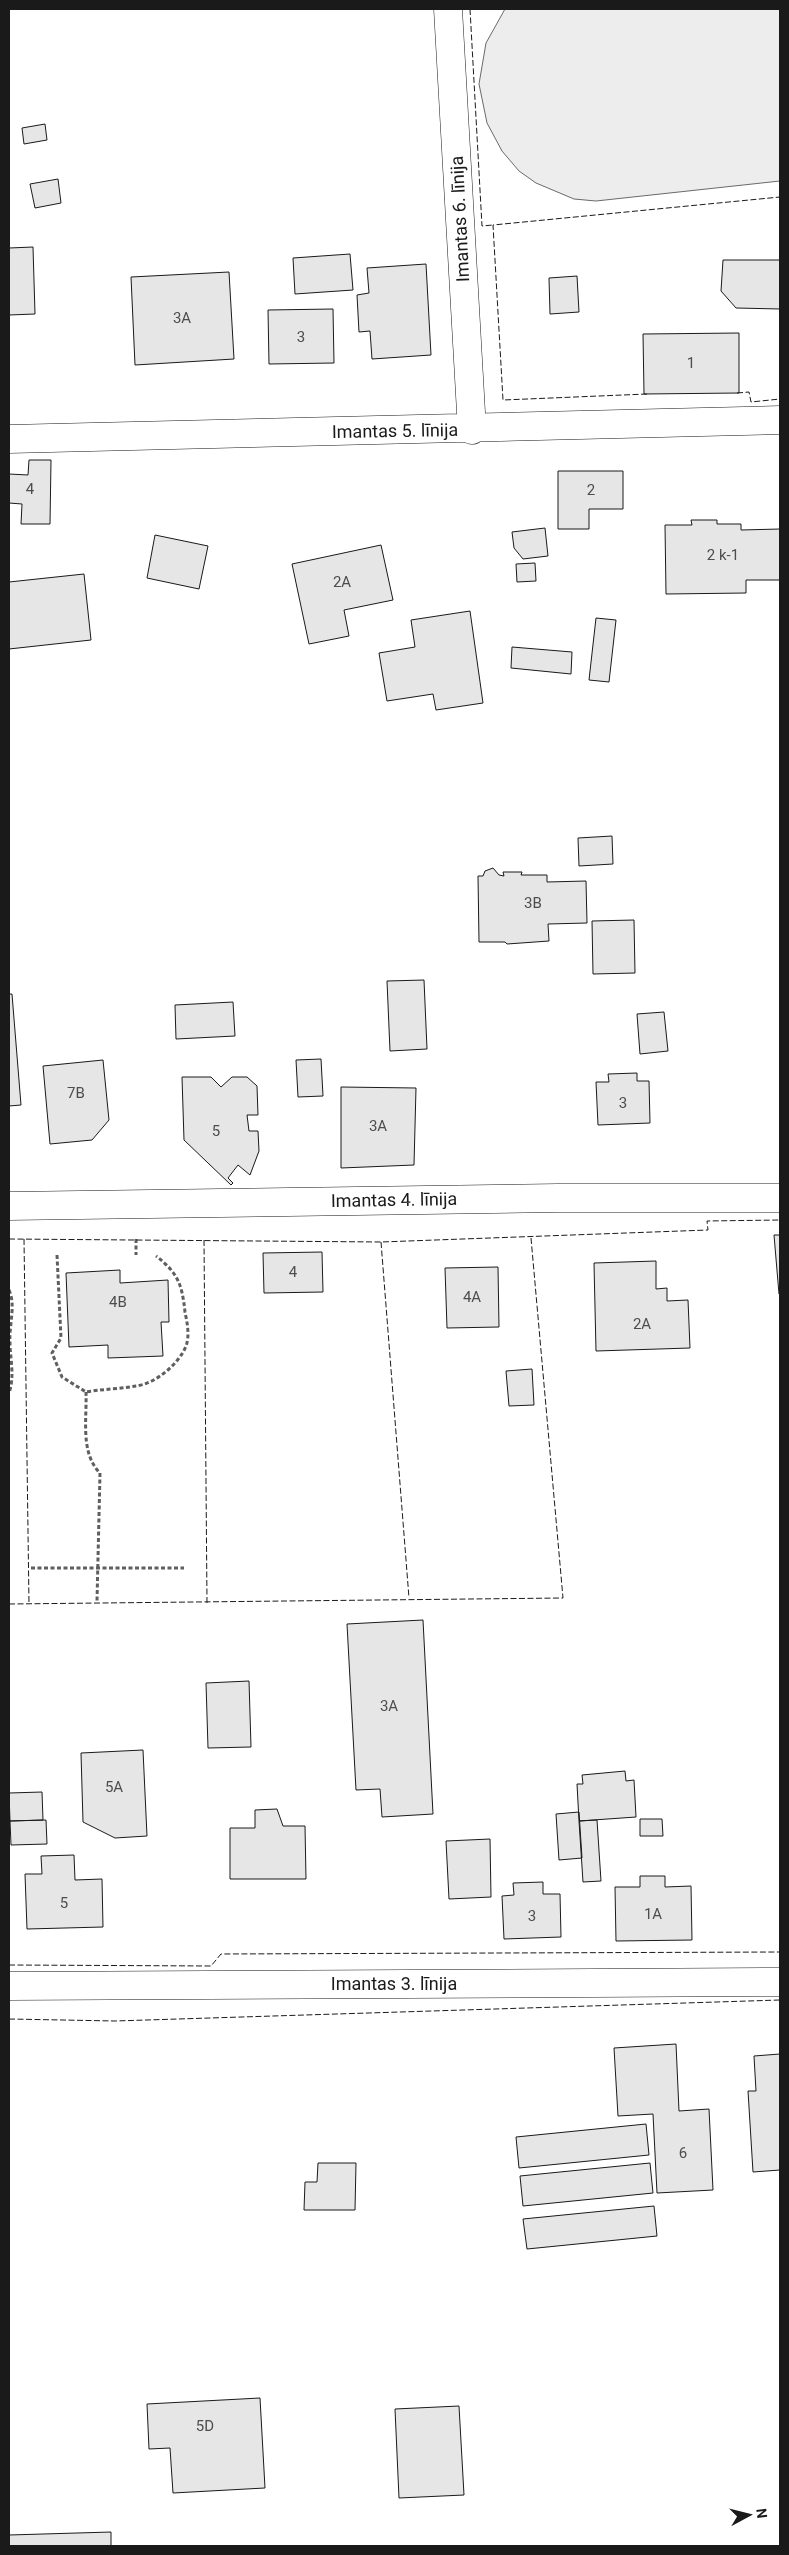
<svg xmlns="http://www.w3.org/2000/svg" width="789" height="2555" viewBox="0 0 789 2555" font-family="Roboto,sans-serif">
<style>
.built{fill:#ededed;stroke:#6a6a6a}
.building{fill:#e6e6e6;stroke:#1a1a1a}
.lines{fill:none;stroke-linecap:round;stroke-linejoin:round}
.minor-casing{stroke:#1a1a1a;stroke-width:29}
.path{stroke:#5f5f5f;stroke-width:3;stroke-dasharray:4 2.5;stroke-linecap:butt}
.minor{stroke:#fff;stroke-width:28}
.fence{stroke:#1a1a1a;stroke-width:1;stroke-dasharray:6 2.5;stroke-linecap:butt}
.labels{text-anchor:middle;stroke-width:4;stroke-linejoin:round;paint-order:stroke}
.number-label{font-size:15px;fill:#4d4d4d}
.street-label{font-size:18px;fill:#1a1a1a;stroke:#fff}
</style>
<rect width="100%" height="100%" fill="#fff"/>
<!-- built -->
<path class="built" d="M 505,9 L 780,9 L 780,181 L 596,201 L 574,199 L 536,183 L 519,171 L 502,151 L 487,123 L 479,84 L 486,43 Z"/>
<!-- building -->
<path class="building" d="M 45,124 L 47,140 L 24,144 L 22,128 Z
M 58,179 L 61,203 L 35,208 L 30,184 Z
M 33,247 L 35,314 L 9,315 L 9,248 Z
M 350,254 L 353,290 L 295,294 L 293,258 Z
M 723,260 L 780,260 L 780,309 L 736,308 L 721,291 Z
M 426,264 L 431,355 L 372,359 L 370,331 L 359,332 L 357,295 L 369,293 L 367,268 Z
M 229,272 L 234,359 L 135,365 L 131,277 Z
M 577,276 L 579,312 L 550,314 L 549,278 Z
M 333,309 L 334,363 L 269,364 L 268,310 Z
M 739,333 L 739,393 L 644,394 L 643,334 Z
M 29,460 L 51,460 L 50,524 L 21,524 L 22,504 L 9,503 L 9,474 L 28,475 Z
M 558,471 L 623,471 L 623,509 L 589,509 L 589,529 L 558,529 Z
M 691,520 L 717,520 L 717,524 L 741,524 L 741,530 L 780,529 L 780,580 L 746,580 L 746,593 L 666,594 L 665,525 L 692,525 Z
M 545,528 L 548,556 L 523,559 L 514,548 L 512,532 Z
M 155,535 L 208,546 L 199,589 L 147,578 Z
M 381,545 L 393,600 L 344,610 L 349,636 L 309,644 L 292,564 Z
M 535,563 L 536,581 L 517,582 L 516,564 Z
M 84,574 L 91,640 L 9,649 L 9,582 Z
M 470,611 L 483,703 L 436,710 L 433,694 L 387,701 L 379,653 L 415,647 L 411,620 Z
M 596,618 L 616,620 L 609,682 L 589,680 Z
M 512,647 L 572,652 L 571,674 L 511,668 Z
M 612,836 L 613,864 L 579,866 L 578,838 Z
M 493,868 L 499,875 L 504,876 L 503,872 L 522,872 L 521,875 L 547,875 L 547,882 L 586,881 L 587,923 L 548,924 L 549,941 L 507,944 L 505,942 L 479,942 L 478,876 L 483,876 L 485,871 Z
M 634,920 L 635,973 L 593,974 L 592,921 Z
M 424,980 L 427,1049 L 390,1051 L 387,981 Z
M 9,994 L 12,994 L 21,1105 L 9,1106 Z
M 233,1002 L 235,1036 L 176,1039 L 175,1005 Z
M 664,1012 L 668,1051 L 640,1054 L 637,1014 Z
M 321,1059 L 323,1096 L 298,1097 L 296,1060 Z
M 103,1060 L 109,1120 L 92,1140 L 50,1144 L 43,1066 Z
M 637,1073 L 637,1081 L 649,1081 L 650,1123 L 598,1125 L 596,1082 L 609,1082 L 608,1074 Z
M 182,1077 L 211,1077 L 221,1087 L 232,1077 L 247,1077 L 257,1086 L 258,1115 L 247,1115 L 249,1131 L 258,1131 L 259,1151 L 250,1175 L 238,1165 L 228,1178 L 233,1183 L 231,1185 L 184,1140 Z
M 341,1087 L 416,1088 L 414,1165 L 341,1168 Z
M 774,1235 L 780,1235 L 780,1294 L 779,1294 Z
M 322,1252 L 323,1292 L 264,1293 L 263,1253 Z
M 656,1261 L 656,1289 L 667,1288 L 667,1301 L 688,1300 L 690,1348 L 596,1351 L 594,1263 Z
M 498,1267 L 499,1327 L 447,1328 L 445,1268 Z
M 120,1270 L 120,1283 L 168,1280 L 169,1322 L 161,1322 L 163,1356 L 108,1358 L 108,1345 L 69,1347 L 66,1273 Z
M 532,1369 L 534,1405 L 509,1406 L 506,1371 Z
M 423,1620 L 433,1814 L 382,1817 L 380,1789 L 356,1790 L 347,1624 Z
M 249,1681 L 251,1747 L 208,1748 L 206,1683 Z
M 143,1750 L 147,1836 L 115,1838 L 83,1822 L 81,1753 Z
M 625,1771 L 626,1781 L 634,1780 L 636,1817 L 579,1821 L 577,1784 L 583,1784 L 582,1775 Z
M 42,1792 L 43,1820 L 10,1821 L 9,1793 Z
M 277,1809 L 283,1826 L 305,1826 L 306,1879 L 230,1879 L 230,1828 L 255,1828 L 255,1810 Z
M 579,1812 L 582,1858 L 559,1860 L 556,1814 Z
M 640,1819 L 662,1819 L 663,1836 L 640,1836 Z
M 46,1820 L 47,1844 L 11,1845 L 10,1821 Z
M 597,1820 L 601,1881 L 583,1882 L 579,1821 Z
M 490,1839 L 491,1897 L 449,1899 L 446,1841 Z
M 74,1855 L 75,1880 L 102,1879 L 103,1927 L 27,1929 L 25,1874 L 42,1874 L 41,1856 Z
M 640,1876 L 665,1876 L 665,1887 L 691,1886 L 692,1940 L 616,1941 L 615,1887 L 640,1887 Z
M 543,1882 L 543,1894 L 560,1894 L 561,1937 L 504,1939 L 502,1896 L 514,1895 L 513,1883 Z
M 676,2044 L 679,2111 L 709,2109 L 713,2190 L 657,2193 L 653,2114 L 618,2116 L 614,2048 Z
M 780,2054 L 780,2170 L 753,2172 L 748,2091 L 756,2091 L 754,2056 Z
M 646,2124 L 649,2155 L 519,2168 L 516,2137 Z
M 318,2163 L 356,2163 L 355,2210 L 304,2210 L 305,2182 L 317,2182 Z
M 650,2163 L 653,2193 L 523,2206 L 520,2176 Z
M 654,2206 L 657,2236 L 527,2249 L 523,2219 Z
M 260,2398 L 265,2488 L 173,2493 L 170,2448 L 149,2449 L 147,2404 Z
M 459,2406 L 464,2495 L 399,2498 L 395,2409 Z
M 111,2532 L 111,2546 L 9,2546 L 9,2535 Z"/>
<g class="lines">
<!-- minor casing -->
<g class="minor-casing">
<path id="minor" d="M 448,9 L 472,430
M 9,439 L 780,420
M 9,1206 L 558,1198 L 780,1198
M 9,1986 L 780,1982"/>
</g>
<!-- path -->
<path class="path" d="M 136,1239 L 136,1255
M 57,1255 L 61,1338 L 52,1353 L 62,1377 L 86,1392 C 103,1389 120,1389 136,1386 C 155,1384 179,1364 186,1346 C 190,1335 187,1322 185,1312 C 182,1284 178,1273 156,1256
M 9,1290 C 16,1305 9,1325 10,1342 C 10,1359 15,1376 9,1393
M 86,1392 C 87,1419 80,1453 100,1473 L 97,1601
M 31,1568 L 184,1568"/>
<!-- minor -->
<use href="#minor" class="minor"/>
<!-- fence -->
<path class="fence" d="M 470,9 L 482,226 L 493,225
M 737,393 L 749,392 L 751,402 L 780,399
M 647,394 L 503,400 L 493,225 L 780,197
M 9,1239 L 381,1242 L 708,1230 L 707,1221 L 780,1220
M 24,1239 L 29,1604
M 204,1240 L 207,1603
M 381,1242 L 409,1598
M 9,1604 L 563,1598 L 531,1238
M 9,1965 L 211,1966 L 221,1954 L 780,1952
M 9,2019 L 115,2021 L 780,2000"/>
</g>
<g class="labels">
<!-- number labels -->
<g class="number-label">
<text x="182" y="323">3A</text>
<text x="301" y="342">3</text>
<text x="691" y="368">1</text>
<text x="30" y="494">4</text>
<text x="591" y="495">2</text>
<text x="723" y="560">2 k-1</text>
<text x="342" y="587">2A</text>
<text x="533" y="908">3B</text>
<text x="76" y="1098">7B</text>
<text x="623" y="1108">3</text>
<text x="378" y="1131">3A</text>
<text x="216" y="1136">5</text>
<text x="293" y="1277">4</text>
<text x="472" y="1302">4A</text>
<text x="118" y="1307">4B</text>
<text x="642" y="1329">2A</text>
<text x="389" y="1711">3A</text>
<text x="114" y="1792">5A</text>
<text x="64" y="1908">5</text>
<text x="653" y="1919">1A</text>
<text x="532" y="1921">3</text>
<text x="683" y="2158">6</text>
<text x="205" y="2431">5D</text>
</g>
<!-- street labels -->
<g class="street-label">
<text transform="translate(460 219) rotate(-93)" y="6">Imantas 6. līnija</text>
<text transform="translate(395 431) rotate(-1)" y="6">Imantas 5. līnija</text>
<text transform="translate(394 1200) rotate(-1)" y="6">Imantas 4. līnija</text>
<text x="394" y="1990">Imantas 3. līnija</text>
</g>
</g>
<!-- border -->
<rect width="789" height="2555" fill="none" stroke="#1a1a1a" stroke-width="20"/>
<!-- north arrow -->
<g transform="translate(749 2515) rotate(83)" stroke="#ffffff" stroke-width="4" paint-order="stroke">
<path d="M0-4L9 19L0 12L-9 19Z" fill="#1a1a1a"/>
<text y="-8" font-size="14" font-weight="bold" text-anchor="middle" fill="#1a1a1a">N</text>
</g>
</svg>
